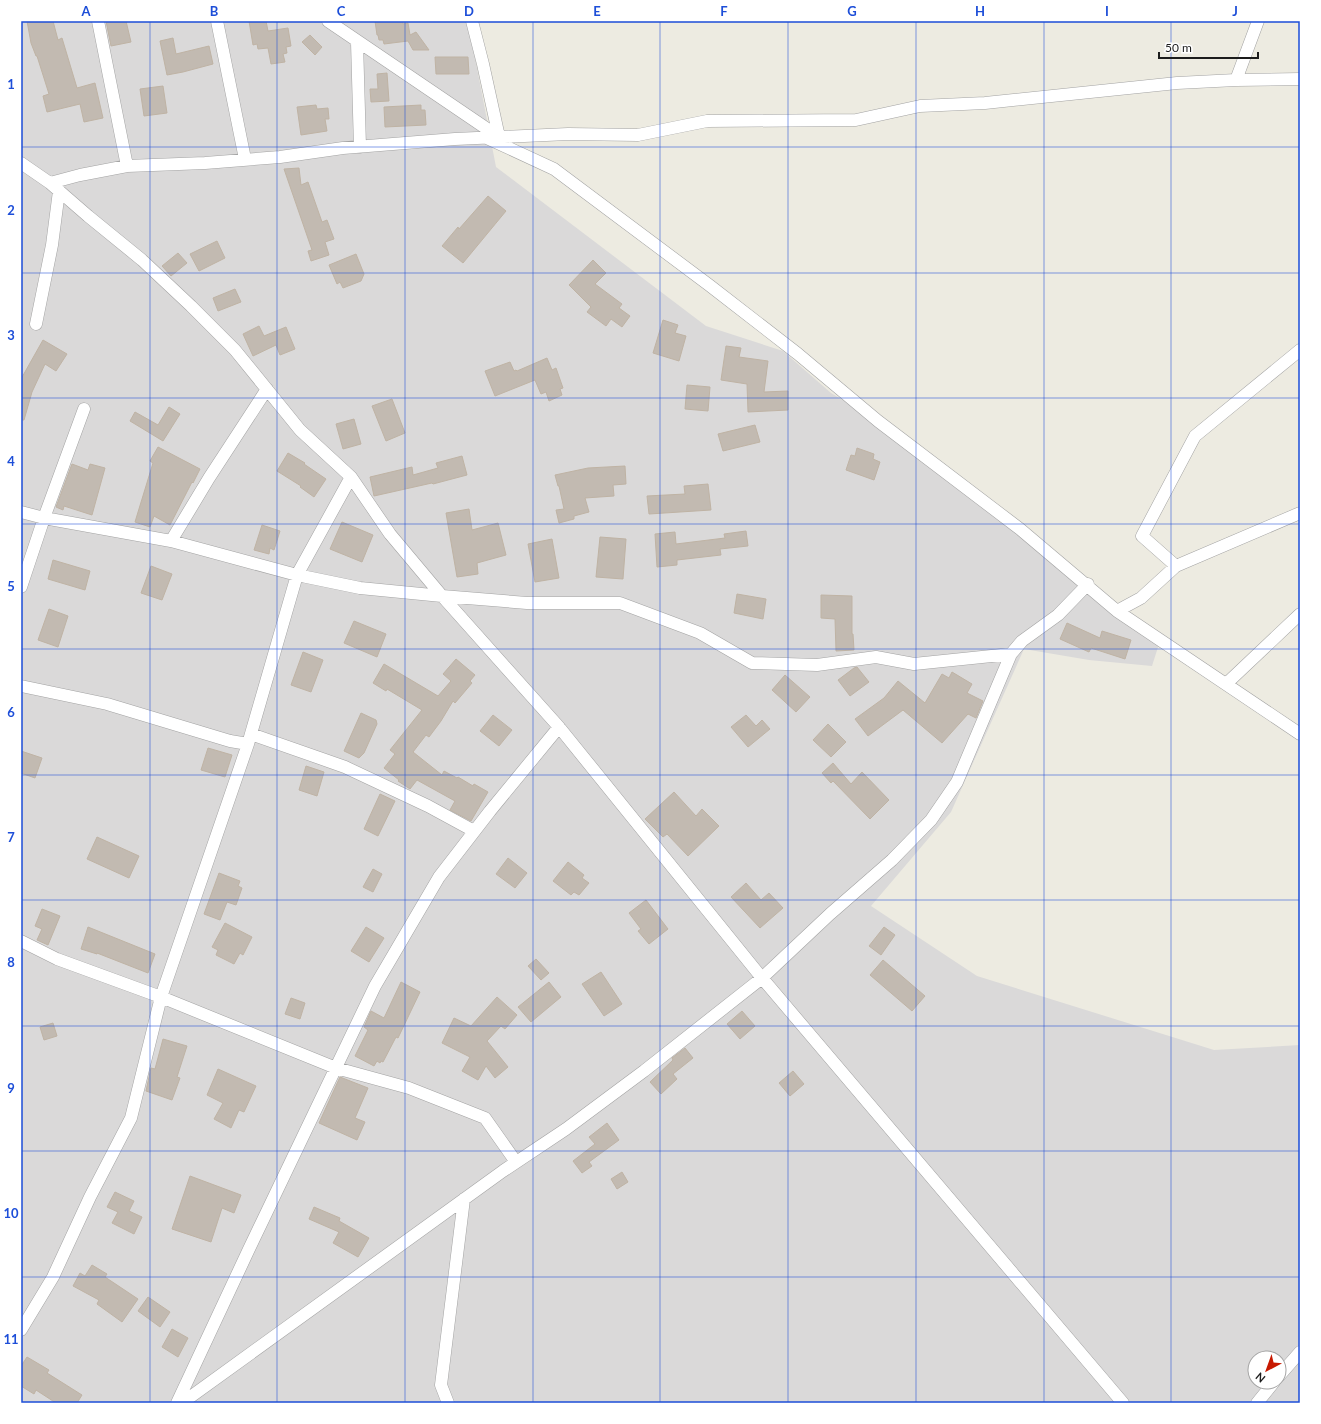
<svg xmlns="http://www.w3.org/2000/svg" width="1321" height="1424" viewBox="0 0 1321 1424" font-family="Lato,sans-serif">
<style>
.residential{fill:#dad9d9;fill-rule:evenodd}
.building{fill:#c2bab1;stroke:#bfb3a4}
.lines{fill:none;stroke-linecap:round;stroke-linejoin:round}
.street-casing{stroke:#a3a3a3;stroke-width:13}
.street{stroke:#fff;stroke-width:12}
.grid{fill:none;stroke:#1d4ed8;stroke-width:1;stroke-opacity:0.55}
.neatline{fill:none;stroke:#1d4ed8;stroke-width:1.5}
.grid-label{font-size:13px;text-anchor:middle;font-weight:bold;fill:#1d4ed8}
</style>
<rect width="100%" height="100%" fill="#edebe1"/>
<!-- residential -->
<path class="residential" d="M 21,21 L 468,21 L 496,167 L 706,326 L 783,351 L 831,393 L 878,421 L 1159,644 L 1152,666 L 1089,660 L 1024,649 L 951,812 L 871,906 L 977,976 L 1214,1050 L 1300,1045 L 1300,1403 L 21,1403 ZM 1255,1358 L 1279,1358 L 1279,1382 L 1255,1382 Z"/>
<!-- building -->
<path class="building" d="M 27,21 L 53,21 L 58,40 L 62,38 L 77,88 L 95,83 L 103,118 L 84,122 L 80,104 L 47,112 L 43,96 L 49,94 L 37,56 L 36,56 L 31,43 Z
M 106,21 L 126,21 L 131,42 L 111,46 Z
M 249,21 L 266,21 L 268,31 L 288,28 L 291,46 L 286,47 L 287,53 L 283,54 L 285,62 L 271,64 L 268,48 L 258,49 L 257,44 L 253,45 Z
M 375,21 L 403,21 L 403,24 L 408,23 L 410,35 L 416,32 L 429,50 L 413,50 L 408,41 L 384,44 L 383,40 L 379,40 L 378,35 L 377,35 Z
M 310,35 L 322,47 L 315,55 L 302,42 Z
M 173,38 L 176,54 L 209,46 L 213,64 L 183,72 L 167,75 L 160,41 Z
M 435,57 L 468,57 L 469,74 L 436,74 Z
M 387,73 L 389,101 L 371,102 L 370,89 L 378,89 L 377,74 Z
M 163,86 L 167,113 L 144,116 L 140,89 Z
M 316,105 L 317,109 L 328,108 L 329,119 L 325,119 L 327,131 L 301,135 L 297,107 Z
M 421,105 L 421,110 L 425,110 L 426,125 L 385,127 L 384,107 Z
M 299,168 L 301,185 L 308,182 L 322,222 L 327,220 L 334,239 L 325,242 L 329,255 L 311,261 L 308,251 L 312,250 L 284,169 Z
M 488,196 L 506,211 L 463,263 L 442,246 L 458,227 L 459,229 Z
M 217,241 L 225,258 L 199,271 L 190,254 Z
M 178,253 L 187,263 L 171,276 L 162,266 Z
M 356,254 L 364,274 L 361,281 L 343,288 L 340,282 L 337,284 L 329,265 Z
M 593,260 L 606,273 L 595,284 L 622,304 L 619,308 L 630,316 L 622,327 L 611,319 L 606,326 L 587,312 L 591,307 L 569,285 Z
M 235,289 L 241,302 L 218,311 L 213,298 Z
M 663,320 L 678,325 L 675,333 L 686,336 L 679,361 L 653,353 Z
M 259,326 L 264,336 L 286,327 L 295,349 L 280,355 L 276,345 L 253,356 L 243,334 Z
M 43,340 L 67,354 L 56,371 L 45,364 L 32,392 L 24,420 L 21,420 L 21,379 Z
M 726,346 L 741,348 L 739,357 L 768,361 L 764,392 L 788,391 L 788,410 L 748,412 L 747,384 L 721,380 Z
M 547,358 L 552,370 L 556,368 L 563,388 L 560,389 L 562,395 L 549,401 L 546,392 L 541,394 L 535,380 L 495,396 L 485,371 L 510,362 L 514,371 L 516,370 L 517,371 Z
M 687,385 L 710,387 L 708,411 L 685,409 Z
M 392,399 L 405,433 L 386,441 L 372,406 Z
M 169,407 L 180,414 L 163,441 L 130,421 L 135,412 L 158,425 Z
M 354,419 L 361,444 L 343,449 L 336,424 Z
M 755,425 L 760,442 L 723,451 L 718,434 Z
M 158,447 L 200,469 L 193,483 L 192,482 L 170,525 L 154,516 L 150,527 L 135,522 L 153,463 L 150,461 Z
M 857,448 L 874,454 L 873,459 L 880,462 L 874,480 L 846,470 L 851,455 L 855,456 Z
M 288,453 L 305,463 L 304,464 L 326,479 L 314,497 L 300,487 L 301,486 L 277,471 Z
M 462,456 L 467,475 L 433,484 L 432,483 L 374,496 L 370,477 L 412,467 L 413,475 L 438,468 L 436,463 Z
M 72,464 L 88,470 L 90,464 L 105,468 L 92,515 L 64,506 L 63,510 L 56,507 Z
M 625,466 L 626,484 L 613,485 L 614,496 L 585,498 L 589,512 L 574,516 L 574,519 L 559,523 L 556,510 L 564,509 L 559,486 L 558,486 L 555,475 L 588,468 Z
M 708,484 L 711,510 L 649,514 L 647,496 L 685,494 L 684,486 Z
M 469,509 L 472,530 L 498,523 L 506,555 L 477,563 L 478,574 L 457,577 L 446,513 Z
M 342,522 L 373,535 L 362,562 L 330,549 Z
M 262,525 L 280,531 L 274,550 L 270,548 L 269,554 L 254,550 Z
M 746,531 L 748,546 L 720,549 L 721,555 L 677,560 L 677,565 L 657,567 L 655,534 L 675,532 L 676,544 L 725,538 L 724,534 Z
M 600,537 L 626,539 L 623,579 L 596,577 Z
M 552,539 L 559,578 L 535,582 L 528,544 Z
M 53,560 L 90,571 L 85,590 L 48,579 Z
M 151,566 L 172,574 L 162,600 L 141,593 Z
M 737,594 L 766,599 L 763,619 L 734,613 Z
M 821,595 L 852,596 L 852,634 L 853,634 L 854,650 L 836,651 L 835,619 L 821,618 Z
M 49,609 L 68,616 L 58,647 L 38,640 Z
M 354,621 L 386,634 L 377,657 L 344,643 Z
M 1067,623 L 1100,638 L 1102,631 L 1131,640 L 1125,659 L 1091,648 L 1089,652 L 1060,639 Z
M 303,652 L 323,660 L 311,692 L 291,685 Z
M 456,659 L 475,675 L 470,681 L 472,683 L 455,703 L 453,701 L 441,721 L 429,737 L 426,735 L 413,752 L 442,775 L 444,771 L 457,778 L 458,777 L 473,786 L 474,784 L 488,792 L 471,821 L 450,810 L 455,801 L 417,780 L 410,789 L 398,781 L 399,780 L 384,768 L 395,754 L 390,750 L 422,710 L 387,689 L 386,691 L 373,683 L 384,664 L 438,696 L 451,681 L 443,674 Z
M 857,667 L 869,682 L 850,696 L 838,680 L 854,668 Z
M 952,672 L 972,684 L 967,693 L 983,701 L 976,718 L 968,714 L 942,743 L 903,710 L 868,736 L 855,719 L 884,698 L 898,681 L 925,703 L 942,674 L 949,678 Z
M 785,675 L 810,697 L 796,712 L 772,690 Z
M 361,713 L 376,720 L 377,724 L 364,753 L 359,758 L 344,751 Z
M 493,715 L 512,730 L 499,746 L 480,731 Z
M 746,715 L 756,726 L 762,720 L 770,729 L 748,747 L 731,727 Z
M 828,724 L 846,742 L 831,757 L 813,740 Z
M 208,748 L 232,755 L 225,777 L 201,770 Z
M 21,751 L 42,758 L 35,778 L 21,773 Z
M 833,763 L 851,784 L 862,772 L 889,800 L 870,819 L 833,781 L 831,783 L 822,773 Z
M 306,766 L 324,772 L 317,796 L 299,790 Z
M 674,792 L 696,816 L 702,809 L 719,826 L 688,856 L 667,834 L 663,837 L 645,819 Z
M 380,794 L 395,801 L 378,836 L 364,829 Z
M 97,837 L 139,856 L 129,878 L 87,859 Z
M 508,858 L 527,873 L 515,888 L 496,874 Z
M 568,862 L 584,875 L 582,878 L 589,883 L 579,895 L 574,892 L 571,895 L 553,881 Z
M 373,869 L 382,874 L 373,892 L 363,887 Z
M 219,873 L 240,881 L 238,886 L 242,888 L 236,905 L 227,902 L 220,920 L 204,914 Z
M 746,883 L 761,900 L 769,893 L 783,908 L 760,928 L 731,897 Z
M 646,900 L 668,929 L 649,944 L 638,931 L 641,929 L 629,913 Z
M 42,909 L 60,916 L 48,945 L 37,940 L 42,929 L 35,926 Z
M 225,923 L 252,937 L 243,955 L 240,953 L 234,964 L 216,955 L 218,950 L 212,947 Z
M 88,927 L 155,954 L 148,973 L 97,953 L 97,954 L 81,949 Z
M 366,927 L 384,938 L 369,962 L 351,951 Z
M 884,927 L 895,935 L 881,955 L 869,946 Z
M 536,959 L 549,973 L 541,980 L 528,966 Z
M 883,960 L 925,996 L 912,1011 L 870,975 Z
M 601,972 L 622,1004 L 604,1016 L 582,984 Z
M 401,982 L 420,992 L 398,1038 L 396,1037 L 383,1062 L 381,1061 L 380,1063 L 377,1061 L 374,1066 L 355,1056 L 368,1030 L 364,1027 L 371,1011 L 384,1018 Z
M 549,982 L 561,997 L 531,1022 L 518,1007 Z
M 497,997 L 517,1015 L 505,1029 L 501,1026 L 487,1041 L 508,1067 L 495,1078 L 486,1066 L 478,1080 L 462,1071 L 470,1057 L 442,1043 L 454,1018 L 471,1026 Z
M 291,998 L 305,1003 L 300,1019 L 285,1014 Z
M 742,1011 L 755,1026 L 740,1039 L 727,1024 Z
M 53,1023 L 57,1036 L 44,1040 L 40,1027 Z
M 163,1039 L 187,1046 L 177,1077 L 180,1078 L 172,1100 L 146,1091 L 151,1068 L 155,1069 Z
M 685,1048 L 693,1058 L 673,1074 L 677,1079 L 661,1094 L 650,1082 L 673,1060 L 672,1058 Z
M 218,1069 L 256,1086 L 244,1112 L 239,1110 L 231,1128 L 214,1119 L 223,1103 L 207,1095 Z
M 793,1071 L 804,1084 L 790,1096 L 779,1083 Z
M 340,1077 L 368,1088 L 355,1118 L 365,1122 L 357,1140 L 319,1123 Z
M 607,1123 L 619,1140 L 589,1162 L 592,1166 L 582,1173 L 573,1161 L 595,1144 L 589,1137 Z
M 622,1172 L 628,1182 L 617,1189 L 611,1179 Z
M 190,1176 L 241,1195 L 234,1213 L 222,1208 L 211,1242 L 172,1229 Z
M 115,1192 L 134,1201 L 129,1211 L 142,1217 L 134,1234 L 112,1223 L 118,1212 L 107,1207 Z
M 314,1207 L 340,1218 L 339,1221 L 369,1238 L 358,1257 L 333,1243 L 339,1232 L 309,1219 Z
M 92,1265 L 107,1274 L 105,1277 L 138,1299 L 122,1322 L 97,1304 L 99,1300 L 73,1286 L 80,1273 L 85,1276 Z
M 148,1297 L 170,1312 L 160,1327 L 138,1311 Z
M 172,1329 L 188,1338 L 178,1357 L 162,1347 Z
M 27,1357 L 49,1370 L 47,1373 L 82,1395 L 77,1403 L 56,1403 L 36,1390 L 34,1394 L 21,1386 L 21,1366 Z"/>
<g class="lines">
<!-- street casing -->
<g class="street-casing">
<path id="street" d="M 98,21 L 127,166
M 217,21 L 245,159
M 328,21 L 499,137
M 472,21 L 483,64 L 499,137
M 357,42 L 360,147
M 1236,80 L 1258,21
M 487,138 L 554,169 L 709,285 L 798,354 L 878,421 L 1020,529 L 1117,611 L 1300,734
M 21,163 L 50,183 L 88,216 L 142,260 L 191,306 L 235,350 L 300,430 L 351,477 L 390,534 L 442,596 L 559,727 L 762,978 L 1123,1403
M 50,183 L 80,175 L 127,166 L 205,163 L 280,157 L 343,148 L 455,139 L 568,134 L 638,135 L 707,121 L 856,120 L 920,106 L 985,103 L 1177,83 L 1236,80 L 1300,79
M 36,324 L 52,245 L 59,191
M 21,512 L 44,518 L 171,541 L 297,575 L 360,588 L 442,596 L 527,603 L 620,603 L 700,633 L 752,663 L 817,665 L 876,657 L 914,664 L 1011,654
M 171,541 L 209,478 L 267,389
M 1176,566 L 1142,536 L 1195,436 L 1300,350
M 21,587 L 44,518 L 84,409
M 1117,611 L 1141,598 L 1176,566 L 1300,513
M 1226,684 L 1300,614
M 21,686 L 107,704 L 230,741 L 248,744
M 251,734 L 345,767 L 428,806 L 474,831
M 21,941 L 57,959 L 161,997 L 336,1068 L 409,1088 L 485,1118 L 516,1162
M 21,1330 L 53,1277 L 90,1197 L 131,1118 L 161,997 L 248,744 L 297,575 L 351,477
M 1279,1376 L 1300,1352
M 177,1403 L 249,1249 L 375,986 L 439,877 L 490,811 L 559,727
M 182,1403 L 503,1171 L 566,1129 L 644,1071 L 762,978 L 830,914 L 892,860 L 931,820 L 957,782 L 1011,654 L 1022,641 L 1058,615 L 1088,584
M 448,1403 L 441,1385 L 464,1199
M 1257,1403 L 1274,1382"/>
</g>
<!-- street -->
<use href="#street" class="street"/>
</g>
<!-- grid -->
<path class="grid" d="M 150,21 L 150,1403M 277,21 L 277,1403M 405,21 L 405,1403M 533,21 L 533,1403M 660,21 L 660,1403M 788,21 L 788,1403M 916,21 L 916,1403M 1044,21 L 1044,1403M 1171,21 L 1171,1403M 21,147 L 1300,147M 21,273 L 1300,273M 21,398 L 1300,398M 21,524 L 1300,524M 21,649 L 1300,649M 21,775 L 1300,775M 21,900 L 1300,900M 21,1026 L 1300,1026M 21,1151 L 1300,1151M 21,1277 L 1300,1277"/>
<!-- border -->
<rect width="1321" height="1424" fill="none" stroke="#ffffff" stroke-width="44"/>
<!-- north arrow -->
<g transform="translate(1267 1370) rotate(221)"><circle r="19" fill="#ffffff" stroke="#a4a4a4"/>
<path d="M0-3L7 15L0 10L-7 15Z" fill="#c71901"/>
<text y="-6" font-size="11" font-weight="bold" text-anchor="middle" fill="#1c1c1c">N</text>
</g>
<!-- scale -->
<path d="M1159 52v6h99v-6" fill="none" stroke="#1c1c1c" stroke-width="2"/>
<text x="1165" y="52" font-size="12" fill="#1c1c1c" stroke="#ffffff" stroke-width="3" paint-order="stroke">50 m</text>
<rect x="22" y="22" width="1277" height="1380" class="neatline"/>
<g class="grid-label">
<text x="86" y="16">A</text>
<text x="214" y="16">B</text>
<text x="341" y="16">C</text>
<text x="469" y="16">D</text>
<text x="597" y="16">E</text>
<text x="724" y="16">F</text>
<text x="852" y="16">G</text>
<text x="980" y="16">H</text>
<text x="1107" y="16">I</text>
<text x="1235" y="16">J</text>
<text x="11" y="89">1</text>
<text x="11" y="215">2</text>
<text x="11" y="340">3</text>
<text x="11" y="466">4</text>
<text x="11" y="591">5</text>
<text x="11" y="717">6</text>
<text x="11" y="842">7</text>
<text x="11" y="967">8</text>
<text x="11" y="1093">9</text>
<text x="11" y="1218">10</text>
<text x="11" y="1344">11</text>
</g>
</svg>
